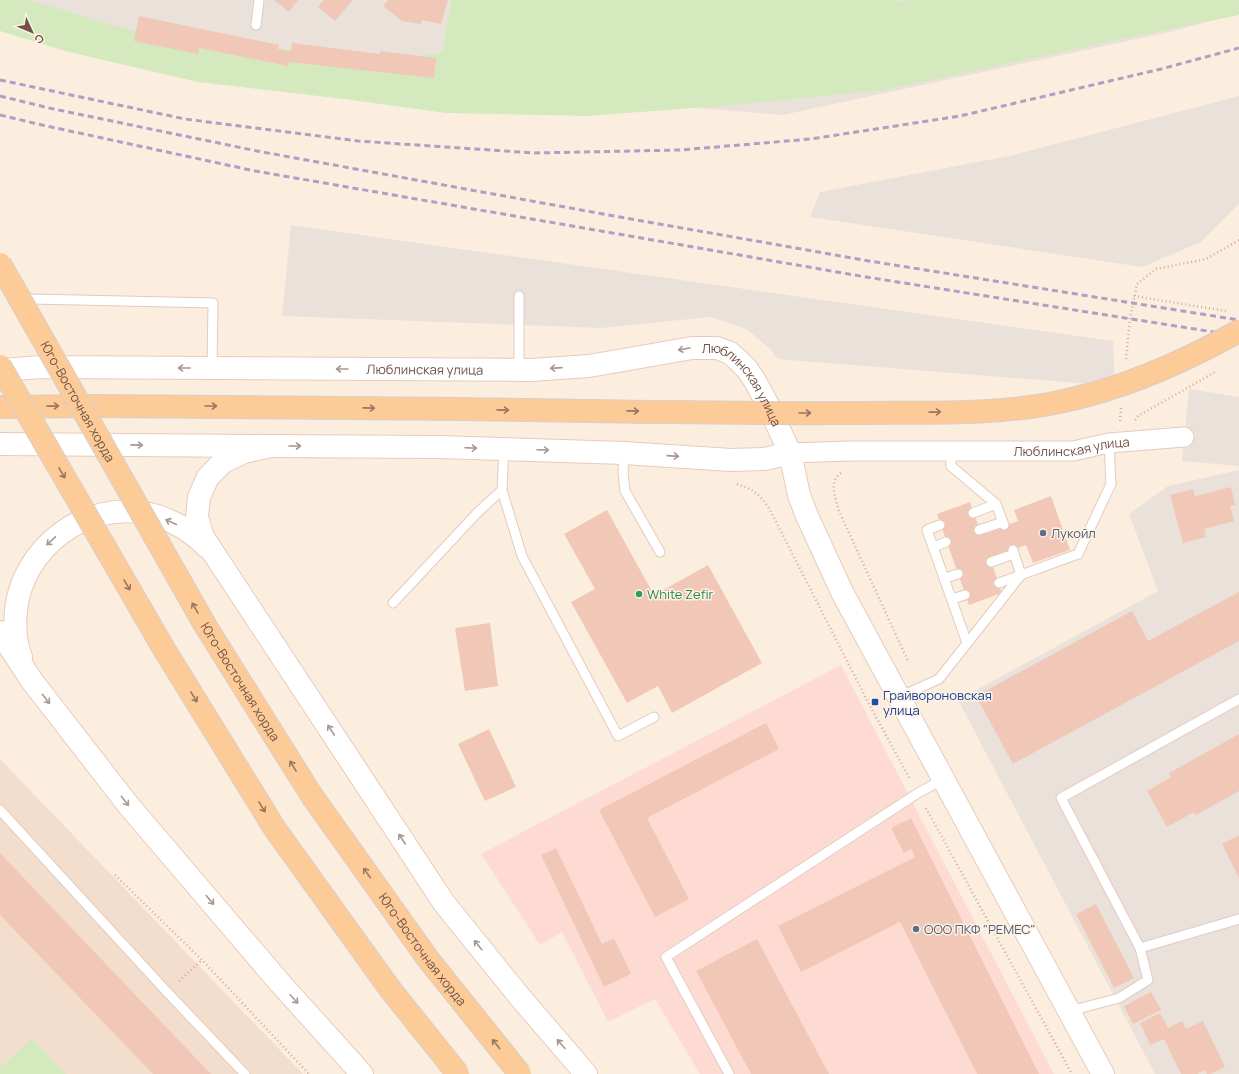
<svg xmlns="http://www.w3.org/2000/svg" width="1239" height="1074" viewBox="0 0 1239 1074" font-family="Manrope,sans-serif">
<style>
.residential{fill:#f3dece}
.commercial{fill:#fddbd3}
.industrial{fill:#eae1db}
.green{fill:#d4e9be}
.building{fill:#f1c8b7}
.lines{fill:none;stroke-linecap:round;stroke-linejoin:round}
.lane-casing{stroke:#e2cbbf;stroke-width:11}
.street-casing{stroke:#e2cbbf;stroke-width:21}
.secondary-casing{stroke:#e7cbbc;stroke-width:24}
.primary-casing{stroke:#d8cfcb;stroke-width:24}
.path{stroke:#d6ab9b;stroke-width:2.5;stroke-dasharray:1 3;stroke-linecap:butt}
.lane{stroke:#fff;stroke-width:9}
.street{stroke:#fff;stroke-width:19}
.secondary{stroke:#fff;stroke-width:22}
.primary{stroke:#fccb97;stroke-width:22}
.rail{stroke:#af9fc4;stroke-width:3;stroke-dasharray:6 4;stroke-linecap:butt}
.primary-bridge-casing{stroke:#d8cfcb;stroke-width:24;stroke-linecap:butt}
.primary-bridge{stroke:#fccb97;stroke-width:22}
.oneway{stroke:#aa9791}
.oneway2{stroke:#9b765f}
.service-dot{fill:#5c6f8a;stroke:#fff2e5;stroke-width:1.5}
.leisure-dot{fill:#2e9e5b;stroke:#fff2e5;stroke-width:1.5}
.transit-dot{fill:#1a4fb4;stroke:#fff2e5;stroke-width:1.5}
.labels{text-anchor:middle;stroke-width:3;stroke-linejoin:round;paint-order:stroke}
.street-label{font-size:13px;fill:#725247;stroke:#fff2e5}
.service-label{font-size:13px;fill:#4e5e75;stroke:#fff2e5;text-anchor:start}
.leisure-label{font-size:13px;fill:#27864d;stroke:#fff2e5;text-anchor:start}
.transit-label{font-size:13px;fill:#164399;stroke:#fff2e5;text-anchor:start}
</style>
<rect width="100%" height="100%" fill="#fceedf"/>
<!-- residential -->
<path class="residential" d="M 0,759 L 303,1074 L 0,1074 Z"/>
<!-- commercial -->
<path class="commercial" d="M 841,665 L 1054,1074 L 700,1074 L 655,999 L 608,1022 L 562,932 L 540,945 L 481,854 Z"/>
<!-- industrial -->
<path class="industrial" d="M 0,0 L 1239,0 L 1239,13 L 1174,31 L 783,115 L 220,69 Z
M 1239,96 L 1239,204 L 1201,242 L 1142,267 L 810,217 L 820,192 L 1009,156 Z
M 291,225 L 1113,341 L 1115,386 L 778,359 L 769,348 L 746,329 L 710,317 L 601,328 L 282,316 Z
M 1189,389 L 1239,397 L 1239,466 L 1182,461 Z
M 1239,470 L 1239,1074 L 1155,1074 L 958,700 L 1158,591 L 1129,514 L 1168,486 Z"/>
<!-- green -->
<path class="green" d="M 0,0 L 29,0 L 123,28 L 387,63 L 442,52 L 452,0 L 895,0 L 896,2 L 910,0 L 1239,0 L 1239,15 L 1113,41 L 885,90 L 721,106 L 586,116 L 446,113 L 344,99 L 198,82 L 65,51 L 0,31 Z
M 32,1038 L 66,1074 L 0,1074 L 0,1068 Z"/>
<!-- building -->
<path class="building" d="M 274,0 L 298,0 L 289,12 Z
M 324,0 L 353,0 L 335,21 L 318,7 Z
M 388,0 L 448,0 L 441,24 L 422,20 L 421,24 L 402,21 L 383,6 Z
M 139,16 L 279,45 L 278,49 L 291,52 L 292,43 L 380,54 L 380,51 L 436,58 L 434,78 L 289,62 L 288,66 L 199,48 L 198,54 L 134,41 Z
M 1231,487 L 1235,505 L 1230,506 L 1234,521 L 1204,529 L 1206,537 L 1183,543 L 1170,495 L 1193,489 L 1195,496 Z
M 1051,496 L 1070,550 L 1033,563 L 1026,545 L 990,558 L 1002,593 L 969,605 L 937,514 L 970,502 L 981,534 L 1018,521 L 1014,510 Z
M 607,510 L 654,595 L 708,565 L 762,663 L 672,713 L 658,686 L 627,703 L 571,602 L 595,589 L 564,534 Z
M 1239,592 L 1239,641 L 1013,764 L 976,696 L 1132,611 L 1148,641 Z
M 490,623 L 498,686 L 465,691 L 455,628 Z
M 766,723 L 779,749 L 647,818 L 689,899 L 655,917 L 599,810 Z
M 489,729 L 516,787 L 485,801 L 458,744 Z
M 1239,734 L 1239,791 L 1196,815 L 1194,812 L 1167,827 L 1147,791 L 1171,777 L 1169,773 Z
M 911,818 L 1039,1074 L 977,1074 L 900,922 L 801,972 L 778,926 L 915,857 L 911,849 L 904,853 L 891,828 Z
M 1239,835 L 1239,878 L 1222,844 Z
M 556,848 L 602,944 L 614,938 L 631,974 L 604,987 L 541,855 Z
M 0,853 L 211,1074 L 153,1074 L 0,915 Z
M 1096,904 L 1134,978 L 1114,988 L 1076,914 Z
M 757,939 L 829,1074 L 751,1074 L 696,971 Z
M 1151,992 L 1161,1010 L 1133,1024 L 1124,1006 Z
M 1160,1013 L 1168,1028 L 1182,1021 L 1186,1029 L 1203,1021 L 1225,1067 L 1210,1074 L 1207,1074 L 1205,1070 L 1197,1074 L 1181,1074 L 1164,1039 L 1150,1045 L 1140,1023 Z"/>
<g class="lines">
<!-- lane casing -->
<g class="lane-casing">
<path id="lane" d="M 256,25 L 259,0
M 23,295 L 32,299 L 213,303 L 212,368
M 519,370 L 519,296
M 504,449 L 502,490 L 522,556 L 618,736 L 654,717
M 951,452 L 951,466 L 996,504 L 1004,525
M 624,453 L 623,473 L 625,491 L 660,552
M 973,513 L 996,504
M 940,525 L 927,530 L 967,643
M 979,530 L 1003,522
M 934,547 L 946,542
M 991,562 L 1014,554
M 945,578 L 958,574
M 999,583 L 1078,554 L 1111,484 L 1109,443
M 952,599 L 965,595
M 393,603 L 478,512 L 502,490
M 899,697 L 939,679 L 1021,575 L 1013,550
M 0,810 L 167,992 L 245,1074
M 1140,948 L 1239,919
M 1070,1011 L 1119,998 L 1148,980 L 1140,948 L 1061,798 L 1239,699
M 729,1074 L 666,957 L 918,793 L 944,779"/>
</g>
<!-- street casing -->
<g class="street-casing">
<g id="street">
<path id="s1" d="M 790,453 L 850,451 L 1073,451 L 1109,443 L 1184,437"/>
</g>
</g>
<!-- secondary casing -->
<g class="secondary-casing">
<g id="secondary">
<path id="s2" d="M 0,370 L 42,367 L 531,370 L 589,366 L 692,348 L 717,348 L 730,353 L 738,360 L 747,369 L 755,381 L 769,407 L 790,453 L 799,495 L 807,516 L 842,592 L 1103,1074"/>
<path d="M 0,444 L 271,446 L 439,447 L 624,453 L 731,460 L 765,459 L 790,453"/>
<path d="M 271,446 L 244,452 L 223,462 L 208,477 L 199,497 L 197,517 L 203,537 L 444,903 L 519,996 L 586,1074"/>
<path d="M 0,632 L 32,681 L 129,806 L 280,983 L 362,1074"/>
<path d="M 21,657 C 13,636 14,611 20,590 C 40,529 109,493 170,521 C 184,527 196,536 207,547"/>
</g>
</g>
<!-- primary casing -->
<g class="primary-casing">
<path id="primary" d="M 0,407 L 92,406 L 464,409"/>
</g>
<!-- path -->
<path class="path" d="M 1134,296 L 1226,311
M 1126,359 L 1130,318 L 1137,284 L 1156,269 L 1206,259 L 1239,240
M 1135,420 L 1138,416 L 1217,371
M 1120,421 L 1121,408
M 841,473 C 828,482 836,497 838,509 L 908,661
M 737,484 C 753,489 759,494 769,508 L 869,704 L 910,779
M 926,808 L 1072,1074
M 115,875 L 202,960 L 309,1074
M 179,981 L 202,960"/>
<!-- lane -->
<use href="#lane" class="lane"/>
<!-- street -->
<use href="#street" class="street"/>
<!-- secondary -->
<use href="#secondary" class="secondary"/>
<!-- primary -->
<use href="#primary" class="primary"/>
<!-- rail -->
<path class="rail" d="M 0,80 L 185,119 L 358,141 L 534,153 L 680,150 L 811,139 L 960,116 L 1161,69 L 1239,48
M 0,96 L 49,108 L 257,151 L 603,214 L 869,261 L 1239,320
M 0,115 L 42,125 L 255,171 L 866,277 L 1239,336"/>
<!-- primary-bridge casing -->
<g class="primary-bridge-casing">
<g id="primary-bridge">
<path id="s3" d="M 0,264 L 205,625 L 312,796 L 428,959 L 520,1074"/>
<path d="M 0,366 L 164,649 L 275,829 L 390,989 L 458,1074"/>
<path d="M 464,409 C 595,411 726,414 857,413 C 924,412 993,416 1059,402 C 1123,389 1182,363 1239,331"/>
</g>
</g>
<!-- primary-bridge -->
<use href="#primary-bridge" class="primary-bridge"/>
</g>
<!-- one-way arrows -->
<defs><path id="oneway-shaft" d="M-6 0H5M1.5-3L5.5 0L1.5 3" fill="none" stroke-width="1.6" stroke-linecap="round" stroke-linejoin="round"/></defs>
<g class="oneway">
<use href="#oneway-shaft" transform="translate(684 349) rotate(170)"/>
<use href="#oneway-shaft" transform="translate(184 368) rotate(-180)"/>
<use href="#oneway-shaft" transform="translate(556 368) rotate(176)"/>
<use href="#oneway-shaft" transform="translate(342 369) rotate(-180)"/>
<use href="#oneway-shaft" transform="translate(137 445) rotate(1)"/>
<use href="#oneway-shaft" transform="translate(295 446)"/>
<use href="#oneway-shaft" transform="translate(471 448) rotate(2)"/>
<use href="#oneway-shaft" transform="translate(543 450) rotate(2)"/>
<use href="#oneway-shaft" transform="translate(673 456) rotate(4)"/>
<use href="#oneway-shaft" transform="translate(171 522) rotate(-155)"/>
<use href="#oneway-shaft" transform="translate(51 541) rotate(137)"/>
<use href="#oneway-shaft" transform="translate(46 699) rotate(52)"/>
<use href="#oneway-shaft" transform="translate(331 730) rotate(-123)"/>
<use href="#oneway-shaft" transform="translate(125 801) rotate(52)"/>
<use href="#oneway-shaft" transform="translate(402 839) rotate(-123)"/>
<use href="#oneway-shaft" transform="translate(210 900) rotate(50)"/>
<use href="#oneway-shaft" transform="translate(478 945) rotate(-129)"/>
<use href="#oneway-shaft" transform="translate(294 999) rotate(48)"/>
<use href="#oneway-shaft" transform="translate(561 1044) rotate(-131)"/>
</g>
<g class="oneway2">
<use href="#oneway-shaft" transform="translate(53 406) rotate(-1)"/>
<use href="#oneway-shaft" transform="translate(211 406)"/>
<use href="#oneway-shaft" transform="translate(369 408) rotate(1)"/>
<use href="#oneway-shaft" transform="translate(503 410) rotate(1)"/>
<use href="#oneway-shaft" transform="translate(633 411) rotate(1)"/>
<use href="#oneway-shaft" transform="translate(935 412) rotate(-1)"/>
<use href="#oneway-shaft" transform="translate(805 413)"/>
<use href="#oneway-shaft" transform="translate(62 473) rotate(60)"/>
<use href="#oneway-shaft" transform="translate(127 585) rotate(60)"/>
<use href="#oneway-shaft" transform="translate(195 608) rotate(-120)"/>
<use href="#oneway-shaft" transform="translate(194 697) rotate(58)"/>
<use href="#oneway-shaft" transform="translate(293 766) rotate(-122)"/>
<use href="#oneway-shaft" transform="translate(262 807) rotate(58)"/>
<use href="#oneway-shaft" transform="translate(367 873) rotate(-125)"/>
<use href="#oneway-shaft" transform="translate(496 1044) rotate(-129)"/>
</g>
<!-- markers -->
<g class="service-dot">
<circle cx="1043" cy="533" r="4"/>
<circle cx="916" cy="929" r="4"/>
</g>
<circle class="leisure-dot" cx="639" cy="594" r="4"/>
<rect class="transit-dot" x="871" y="698" width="8" height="8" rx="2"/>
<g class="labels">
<!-- street labels -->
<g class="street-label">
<text dy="5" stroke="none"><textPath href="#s2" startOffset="425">Люблинская улица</textPath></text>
<text dy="5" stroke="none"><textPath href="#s2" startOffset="762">Люблинская улица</textPath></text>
<text dy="5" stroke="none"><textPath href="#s3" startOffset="158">Юго-Восточная хорда</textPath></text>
<text dy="5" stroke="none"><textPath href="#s1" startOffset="282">Люблинская улица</textPath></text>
<text dy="5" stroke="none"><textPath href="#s3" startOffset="482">Юго-Восточная хорда</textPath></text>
<text dy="5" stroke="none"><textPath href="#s3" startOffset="806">Юго-Восточная хорда</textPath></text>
</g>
<!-- service labels -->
<g class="service-label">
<text x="1051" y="538">Лукойл</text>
<text x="924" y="934">ООО ПКФ "РЕМЕС"</text>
</g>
<!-- leisure labels -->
<g class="leisure-label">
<text x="647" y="599">White Zefir</text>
</g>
<!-- transit labels -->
<g class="transit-label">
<text x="883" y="700">Грайвороновская<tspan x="883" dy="15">улица</tspan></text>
</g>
</g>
<!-- north arrow -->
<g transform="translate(32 32) rotate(134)" stroke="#fff2e5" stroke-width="3" paint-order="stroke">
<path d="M0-3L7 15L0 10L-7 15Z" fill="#725247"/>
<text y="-6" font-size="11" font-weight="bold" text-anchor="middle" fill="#725247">С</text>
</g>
</svg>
